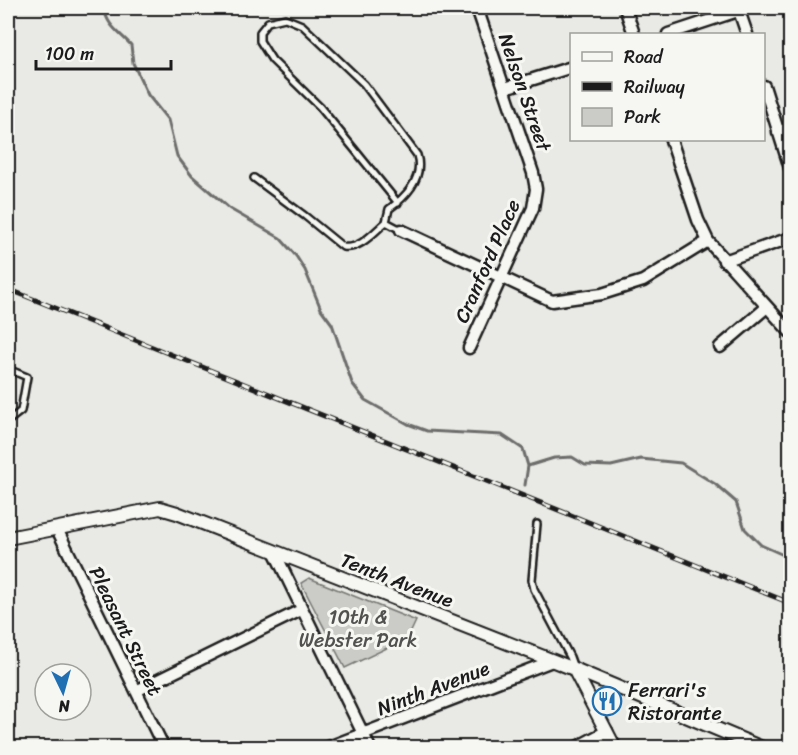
<svg xmlns="http://www.w3.org/2000/svg" width="798" height="755" viewBox="0 0 798 755" font-family="Sriracha,sans-serif">
<style>
.green{fill:#cbcbc7;stroke:#747472;stroke-width:1.5}
.lines{fill:none;stroke-linecap:round;stroke-linejoin:round}
.stream{stroke:#6d6d6c;stroke-width:3}
.service-casing{stroke:#1c1c1c;stroke-width:10}
.minor-casing{stroke:#1c1c1c;stroke-width:15}
.tertiary-casing{stroke:#1c1c1c;stroke-width:16}
.service{stroke:#f6f6f2;stroke-width:5}
.minor{stroke:#f6f6f2;stroke-width:10}
.tertiary{stroke:#f6f6f2;stroke-width:12}
.rail-casing{stroke:#1c1c1c;stroke-width:5}
.rail{stroke:#f6f6f2;stroke-width:3;stroke-dasharray:9;stroke-linecap:butt}
.labels{text-anchor:middle;stroke-width:6;stroke-linejoin:round;paint-order:stroke}
.street-label{font-size:20px;fill:#1c1c1c;stroke:#f6f6f2}
.park-label{font-size:20px;fill:#51514f;stroke:#f6f6f2}
.poi-label{font-size:20px;fill:#1c1c1c;stroke:#f6f6f2;text-anchor:start}
</style>
<rect width="100%" height="100%" fill="#e9e9e5"/>
<filter id="ink" filterUnits="userSpaceOnUse"><feTurbulence type="fractalNoise" baseFrequency=".0167" numOctaves="2"/><feDisplacementMap in="SourceGraphic" scale="12" xChannelSelector="R" yChannelSelector="G"/><feConvolveMatrix kernelMatrix="1 2 1 2 8 2 1 2 1" color-interpolation-filters="sRGB"/></filter>
<g filter="url(#ink)">
<!-- green -->
<path class="green" d="M 309,578 L 416,621 L 408,638 L 345,668 L 301,583 Z"/>
<g class="lines">
<!-- stream -->
<path class="stream" d="M 104,8 C 107,26 119,32 131,45 L 133,63 L 148,95 L 168,120 L 177,156 L 192,176 L 230,209 L 280,238 L 296,256 L 305,270 L 321,309 L 332,324 L 352,383 L 365,400 L 408,424 L 427,431 L 502,435 L 523,449 L 528,466 L 554,458 L 572,457 L 585,465 L 611,466 L 641,459 L 681,463 L 715,484 L 736,502 L 745,529 L 761,545 L 790,558
M 525,485 L 528,466"/>
<!-- service casing -->
<g class="service-casing">
<path id="service" d="M 254,178 L 305,216 L 343,247 C 360,250 374,232 386,222 L 401,230
M 386,222 L 389,209 C 407,196 424,178 417,155 L 364,84 L 302,25 L 285,18 L 268,22 L 260,32 L 260,41 L 272,60 L 320,107 L 398,203
M 8,369 L 27,377 L 21,411 L 8,421
M 537,524 L 532,580 L 534,589 L 570,657 L 574,668"/>
</g>
<!-- minor casing -->
<g class="minor-casing">
<path id="minor" d="M 625,8 L 634,34
M 738,8 L 747,34
M 668,34 L 747,8
M 764,86 L 790,168
M 505,88 L 572,67
M 778,132 L 790,127
M 671,140 L 698,220 L 708,241 L 790,332
M 401,230 L 552,301 L 602,294 L 643,281 L 708,241
M 724,261 L 790,238
M 720,347 L 767,307
M 469,348 L 533,208 L 536,189 L 533,173 L 477,8
M 57,529 L 164,748
M 275,553 L 370,748
M 136,691 L 301,610
M 326,748 L 552,661
M 575,748 L 607,731"/>
</g>
<!-- tertiary casing -->
<g class="tertiary-casing">
<path id="tertiary" d="M 8,538 L 160,508 L 177,513 L 574,669 L 762,748
M 574,669 L 615,748"/>
</g>
<!-- service -->
<use href="#service" class="service"/>
<!-- minor -->
<use href="#minor" class="minor"/>
<!-- tertiary -->
<use href="#tertiary" class="tertiary"/>
<!-- rail casing -->
<g class="rail-casing">
<path id="rail" d="M 8,12 L 14,8
M 8,289 L 790,603"/>
</g>
<!-- rail -->
<use href="#rail" class="rail"/>
</g>
</g>
<!-- icons -->
<defs>
<g id="restaurant-ring" transform="scale(1.5)"><circle r="9.5" fill="#f6f6f2" stroke="#1f6fb2" stroke-width="1.5"/><path d="M-5-6h1v4h1v-4h1v4h1v-4h1v5L-1.5 .5V6h-2V.5L-5-1ZM5-6V6H3V1.5H1.5Q1.5-4 5-6Z" fill="#1f6fb2"/></g>
</defs>
<g fill-rule="evenodd">
<use href="#restaurant-ring" x="607" y="701"/>
</g>
<g class="labels">
<!-- street labels -->
<g class="street-label">
<text transform="translate(525 92) rotate(71)" y="7">Nelson Street</text>
<text transform="translate(487 261) rotate(-66)" y="7">Cranford Place</text>
<text transform="translate(397 580) rotate(21)" y="7">Tenth Avenue</text>
<text transform="translate(126 631) rotate(64)" y="7">Pleasant Street</text>
<text transform="translate(433 688) rotate(-21)" y="7">Ninth Avenue</text>
</g>
<!-- park labels -->
<g class="park-label">
<text x="358" y="624">10th &amp;<tspan x="358" dy="23">Webster Park</tspan></text>
</g>
<!-- poi labels -->
<g class="poi-label">
<text x="628" y="697">Ferrari's<tspan x="628" dy="23">Ristorante</tspan></text>
</g>
</g>
<!-- margin -->
<rect width="798" height="755" fill="none" stroke="#f6f6f2" stroke-width="30"/>
<rect x="15" y="15" width="768" height="725" fill="none" stroke="#1c1c1c" stroke-width="2" filter="url(#ink)"/>
<!-- legend -->
<rect x="570" y="33" width="195" height="108" fill="#f6f6f2" stroke="#9f9f9c" stroke-width="1.5"/>
<rect x="582" y="52" width="30" height="9" fill="#f6f6f2" stroke="#9f9f9c" stroke-width="1.5"/>
<text x="624" y="63" font-size="18" fill="#1c1c1c">Road</text>
<rect x="582" y="82" width="30" height="9" fill="#1c1c1c" stroke="#9f9f9c" stroke-width="1.5"/>
<text x="624" y="93" font-size="18" fill="#1c1c1c">Railway</text>
<rect x="582" y="108" width="30" height="18" fill="#cbcbc7" stroke="#9f9f9c" stroke-width="1.5"/>
<text x="624" y="123" font-size="18" fill="#1c1c1c">Park</text>
<!-- north arrow -->
<g transform="translate(63 692) rotate(175)"><circle r="28" fill="#f6f6f2" stroke="#9f9f9c" stroke-width="1.5"/>
<path d="M0-4.5L10 22L0 15L-10 22Z" fill="#1f6fb2"/>
<text y="-9" font-size="16" font-weight="bold" text-anchor="middle" fill="#1c1c1c">N</text>
</g>
<!-- scale -->
<path d="M36 60v9h135v-9" fill="none" stroke="#1c1c1c" stroke-width="3"/>
<text x="45" y="60" font-size="18" fill="#1c1c1c" stroke="#f6f6f2" stroke-width="4.5" paint-order="stroke">100 m</text>
</svg>
